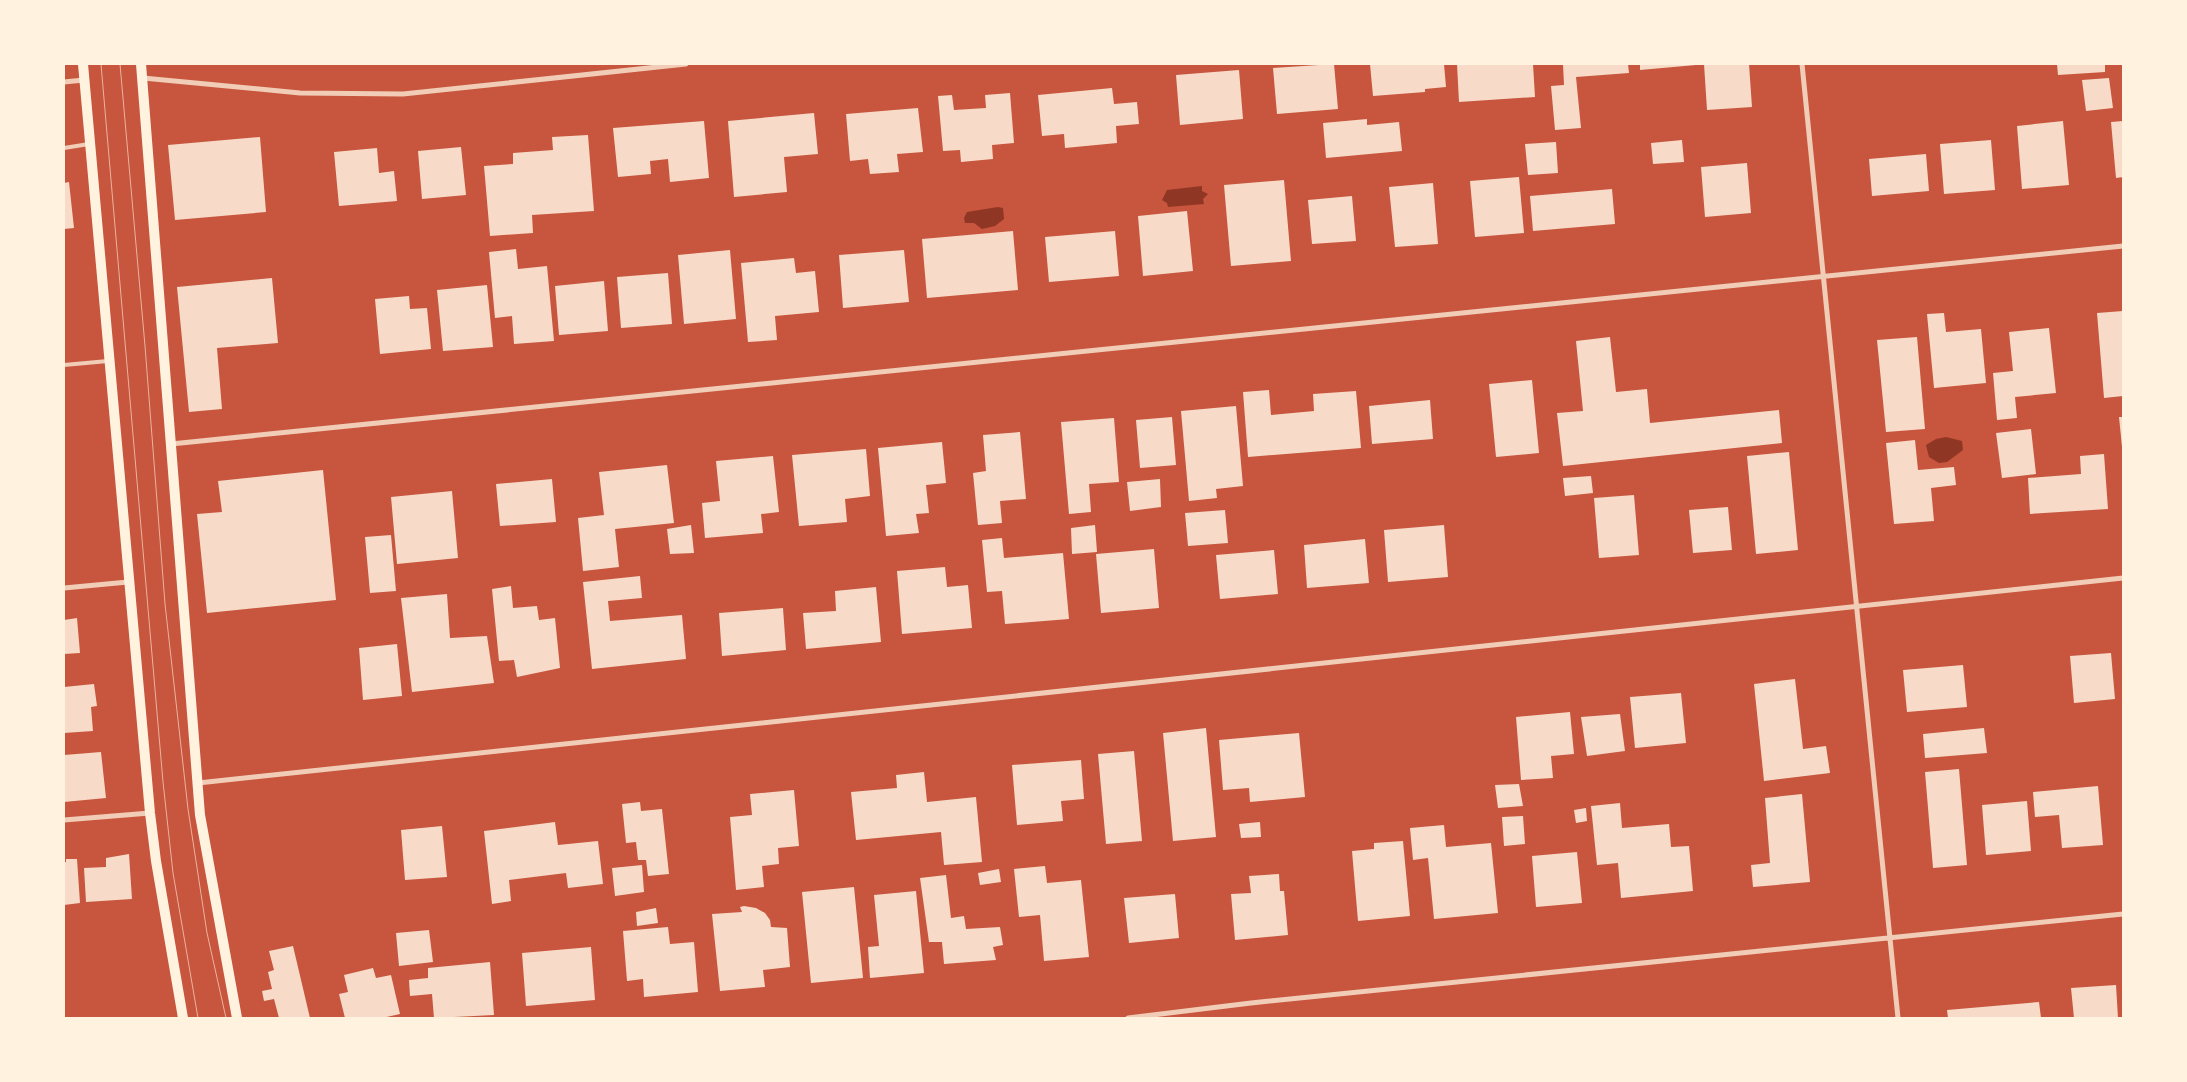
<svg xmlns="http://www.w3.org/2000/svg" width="2187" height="1082" viewBox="0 0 2187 1082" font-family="'Sofia Sans Condensed',sans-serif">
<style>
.water{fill:#8f3625}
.building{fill:#f7dbc8}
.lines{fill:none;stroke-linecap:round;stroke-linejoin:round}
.service{stroke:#f1ccb7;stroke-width:4}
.minor{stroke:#f1ccb7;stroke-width:5}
.secondary{stroke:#fff3e0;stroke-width:10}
.tram{stroke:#e9b49f;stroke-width:1}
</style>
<rect width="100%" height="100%" fill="#c8553d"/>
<!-- water -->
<path class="water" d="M 1202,186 L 1202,191 L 1208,194 L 1203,199 L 1204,204 L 1168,207 L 1167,203 L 1162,200 L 1167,190 Z
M 998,207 L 1003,208 L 1004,219 L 995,226 L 982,229 L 974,223 L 965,223 L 964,218 L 967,212 Z
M 1946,437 L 1962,441 L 1963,450 L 1947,462 L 1939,463 L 1929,457 L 1926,445 L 1936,439 Z"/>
<!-- building -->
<path class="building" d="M 1334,64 L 1338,109 L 1277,114 L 1273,68 Z
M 1370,64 L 1444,64 L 1446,87 L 1425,89 L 1425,92 L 1373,96 Z
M 1457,64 L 1533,64 L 1535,97 L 1459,102 Z
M 1563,64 L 1628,64 L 1629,73 L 1576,77 L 1581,128 L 1555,130 L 1551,86 L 1564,85 Z
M 1640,64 L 1696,64 L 1696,65 L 1640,70 Z
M 1704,64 L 1749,64 L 1752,107 L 1707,110 Z
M 2057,64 L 2105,64 L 2105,72 L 2058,75 Z
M 1239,70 L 1243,119 L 1180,125 L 1176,75 Z
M 2109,78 L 2113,108 L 2086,111 L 2082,80 Z
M 1112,88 L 1114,104 L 1137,102 L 1139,124 L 1116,126 L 1117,143 L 1065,148 L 1064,134 L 1042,136 L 1038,95 Z
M 1010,93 L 1014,143 L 992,145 L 993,159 L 961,162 L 960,150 L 943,151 L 938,96 L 952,95 L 954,110 L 986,108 L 985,95 Z
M 918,108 L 923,152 L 897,154 L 899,172 L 870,174 L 868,159 L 850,161 L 846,114 Z
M 814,113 L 818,154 L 784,157 L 787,192 L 734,197 L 728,121 Z
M 1367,119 L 1367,125 L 1399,122 L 1402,151 L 1326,158 L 1323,123 Z
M 704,121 L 709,178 L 670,182 L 668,159 L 650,161 L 651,174 L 618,177 L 613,128 Z
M 2063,121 L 2069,185 L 2022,189 L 2017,126 Z
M 2123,121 L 2123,177 L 2116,178 L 2111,122 Z
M 588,135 L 594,211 L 532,215 L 533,233 L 490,236 L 484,166 L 513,164 L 513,153 L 553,150 L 552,137 Z
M 260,137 L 266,212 L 175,220 L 168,145 Z
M 1682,140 L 1684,162 L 1653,164 L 1651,143 Z
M 1991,140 L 1995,190 L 1944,194 L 1940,144 Z
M 1556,142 L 1558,173 L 1528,175 L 1525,144 Z
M 461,147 L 466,195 L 422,199 L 418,151 Z
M 377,148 L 379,173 L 394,171 L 397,201 L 339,206 L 334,152 Z
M 1926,154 L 1929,191 L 1872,196 L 1869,159 Z
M 1747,163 L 1751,213 L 1705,217 L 1701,167 Z
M 1519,177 L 1524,233 L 1475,237 L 1470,181 Z
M 1284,180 L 1291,261 L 1231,266 L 1224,185 Z
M 69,182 L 74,228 L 64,229 L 64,183 Z
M 1433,183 L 1438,244 L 1395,247 L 1389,187 Z
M 1612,189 L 1615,224 L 1533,231 L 1530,196 Z
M 1352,196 L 1356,241 L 1312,244 L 1308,200 Z
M 1187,211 L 1193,271 L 1143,276 L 1138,216 Z
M 1013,231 L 1018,290 L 927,298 L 922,239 Z
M 1115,231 L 1119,276 L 1049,282 L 1045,237 Z
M 516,249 L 518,269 L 547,266 L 554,341 L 514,344 L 512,316 L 495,318 L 489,252 Z
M 730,250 L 736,319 L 684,324 L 678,255 Z
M 904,250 L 909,302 L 843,308 L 839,255 Z
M 794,258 L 796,273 L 815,271 L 819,312 L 775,316 L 777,340 L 748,342 L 741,263 Z
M 668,273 L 672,324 L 621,328 L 617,277 Z
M 272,278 L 278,343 L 217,348 L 222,409 L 189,412 L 177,287 Z
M 604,281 L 608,331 L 559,335 L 555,286 Z
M 487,285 L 493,347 L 443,351 L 437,290 Z
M 409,296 L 410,309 L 427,308 L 431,349 L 380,354 L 375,299 Z
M 2123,311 L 2123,396 L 2104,398 L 2097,313 Z
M 1944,313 L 1946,332 L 1981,329 L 1986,383 L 1934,388 L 1927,314 Z
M 2049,328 L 2056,393 L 2015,397 L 2017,418 L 1997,420 L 1993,373 L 2013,371 L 2009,332 Z
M 1610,337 L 1616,392 L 1647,389 L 1650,423 L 1779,410 L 1782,443 L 1563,466 L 1557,413 L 1583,411 L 1576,341 Z
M 1917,337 L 1925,429 L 1886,432 L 1877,340 Z
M 1532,380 L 1539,453 L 1496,457 L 1489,384 Z
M 1269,390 L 1271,415 L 1314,411 L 1313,394 L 1356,391 L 1361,448 L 1248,457 L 1243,392 Z
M 1430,400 L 1433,439 L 1372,444 L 1369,406 Z
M 1236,406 L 1243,486 L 1216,489 L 1217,498 L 1189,501 L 1181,411 Z
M 1172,417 L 1176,465 L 1140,468 L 1136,420 Z
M 2119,417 L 2123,417 L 2123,446 L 2122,447 Z
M 1114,418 L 1119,482 L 1089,484 L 1091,512 L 1069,514 L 1061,422 Z
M 2031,429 L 2036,474 L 2002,478 L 1996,433 Z
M 1020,432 L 1026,499 L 1000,501 L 1002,523 L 978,525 L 973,473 L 986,471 L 983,435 Z
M 1915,440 L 1918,470 L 1954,467 L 1956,485 L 1931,488 L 1934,521 L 1894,524 L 1886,443 Z
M 942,442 L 946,483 L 926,485 L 929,513 L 916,514 L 919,533 L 886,536 L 878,448 Z
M 866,449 L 870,496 L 845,499 L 847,522 L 799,526 L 792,455 Z
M 1789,452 L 1798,550 L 1756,554 L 1747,456 Z
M 2104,454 L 2108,509 L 2030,514 L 2028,478 L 2081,474 L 2080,456 Z
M 773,456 L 779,512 L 761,514 L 763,533 L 705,538 L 702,503 L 720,501 L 716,461 Z
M 667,465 L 674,523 L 615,529 L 619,567 L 583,571 L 578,518 L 604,515 L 599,472 Z
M 323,470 L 336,600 L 207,613 L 197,514 L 222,512 L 218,481 Z
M 1591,476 L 1593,493 L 1565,496 L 1563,478 Z
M 552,479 L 556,522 L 500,526 L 496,484 Z
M 1160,479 L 1161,507 L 1130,511 L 1127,482 Z
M 452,491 L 458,558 L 397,564 L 391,497 Z
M 1634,495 L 1639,555 L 1599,558 L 1594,498 Z
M 1728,507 L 1732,550 L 1693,553 L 1689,510 Z
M 1225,510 L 1228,543 L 1188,546 L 1185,513 Z
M 691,525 L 694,553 L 670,554 L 667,529 Z
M 1095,525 L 1097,552 L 1072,554 L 1071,528 Z
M 1444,525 L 1448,577 L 1388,582 L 1384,530 Z
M 391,535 L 396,591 L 370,593 L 365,537 Z
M 1002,538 L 1004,558 L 1063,553 L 1069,619 L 1005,624 L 1002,591 L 987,592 L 982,540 Z
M 1365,539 L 1369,583 L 1307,588 L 1304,545 Z
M 1154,549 L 1159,608 L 1101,613 L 1096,554 Z
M 1274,550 L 1278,594 L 1220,599 L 1216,555 Z
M 945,567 L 947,587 L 968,585 L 972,628 L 902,634 L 897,571 Z
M 640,576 L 642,598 L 608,601 L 610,621 L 682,615 L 686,659 L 592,669 L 583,582 Z
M 511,586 L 513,608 L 537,606 L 539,620 L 555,618 L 560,668 L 517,677 L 514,660 L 499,661 L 492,589 Z
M 876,587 L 881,642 L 806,649 L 803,613 L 836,611 L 835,591 Z
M 447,594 L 450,638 L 487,636 L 494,683 L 412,692 L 401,598 Z
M 783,608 L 786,650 L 722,656 L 719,613 Z
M 77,618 L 80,653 L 64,654 L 64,620 Z
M 397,644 L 402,696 L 363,700 L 359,648 Z
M 2111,653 L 2115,699 L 2074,703 L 2070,656 Z
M 1963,665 L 1967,707 L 1907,712 L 1903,670 Z
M 1795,679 L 1803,749 L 1826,746 L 1830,773 L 1764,781 L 1754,684 Z
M 94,684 L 97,706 L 91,707 L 93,731 L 64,733 L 64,687 Z
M 1681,693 L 1686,743 L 1635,748 L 1630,697 Z
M 1570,712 L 1574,754 L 1551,756 L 1553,778 L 1521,780 L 1516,717 Z
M 1620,714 L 1625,751 L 1587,756 L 1581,717 Z
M 1206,728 L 1216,837 L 1173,841 L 1163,733 Z
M 1984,728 L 1987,753 L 1925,758 L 1923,734 Z
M 1299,733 L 1305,797 L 1250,802 L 1249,788 L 1223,790 L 1219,740 Z
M 1134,751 L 1142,841 L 1106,844 L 1098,754 Z
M 101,752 L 106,798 L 64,802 L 64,755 Z
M 1081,760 L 1084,799 L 1061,801 L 1063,821 L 1017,825 L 1012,765 Z
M 1959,769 L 1967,865 L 1933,868 L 1925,772 Z
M 924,772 L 927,802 L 976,797 L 982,862 L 944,865 L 941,832 L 856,840 L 851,792 L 897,788 L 896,775 Z
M 1519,784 L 1523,806 L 1498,808 L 1495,785 Z
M 2098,786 L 2103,845 L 2062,848 L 2059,815 L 2035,817 L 2033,792 Z
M 794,790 L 799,846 L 778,848 L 779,864 L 762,866 L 764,887 L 736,890 L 730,817 L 752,815 L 750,794 Z
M 1802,794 L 1810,882 L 1753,887 L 1751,865 L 1770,863 L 1765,798 Z
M 2027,801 L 2031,851 L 1986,855 L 1982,805 Z
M 640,802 L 641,811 L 662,809 L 669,874 L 648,876 L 646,860 L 638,860 L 636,842 L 626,843 L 622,804 Z
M 1620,803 L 1622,828 L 1669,824 L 1671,847 L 1689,846 L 1693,891 L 1621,898 L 1618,863 L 1597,865 L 1591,806 Z
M 1586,808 L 1587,821 L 1576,823 L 1574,810 Z
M 1523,816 L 1525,844 L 1504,846 L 1502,817 Z
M 555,822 L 558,845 L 598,841 L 603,884 L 568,888 L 566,873 L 509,880 L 511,901 L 492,904 L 484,831 Z
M 1260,822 L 1261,837 L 1241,838 L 1239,824 Z
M 1444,825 L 1446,847 L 1491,843 L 1498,913 L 1434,919 L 1428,858 L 1413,860 L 1410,828 Z
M 442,826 L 447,877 L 405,880 L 401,830 Z
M 1403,841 L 1410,916 L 1358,921 L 1352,851 L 1374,849 L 1374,843 Z
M 1577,852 L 1582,903 L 1536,907 L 1532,856 Z
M 129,854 L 132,899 L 86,902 L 84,868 L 106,867 L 106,858 Z
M 66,859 L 77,859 L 80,903 L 64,905 L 64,862 L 66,862 Z
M 642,865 L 644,892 L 615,896 L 612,868 Z
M 1045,866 L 1047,883 L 1081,880 L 1089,957 L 1044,961 L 1040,915 L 1019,917 L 1014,869 Z
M 999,869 L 1001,882 L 980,885 L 978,873 Z
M 1279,874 L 1280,891 L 1284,891 L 1288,935 L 1235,940 L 1231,894 L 1251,893 L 1249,876 Z
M 946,875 L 951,918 L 964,916 L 966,929 L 1000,927 L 1003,945 L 993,947 L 996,960 L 944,964 L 942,942 L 929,942 L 920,878 Z
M 854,887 L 863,978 L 811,983 L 802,892 Z
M 916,891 L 924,973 L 870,978 L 868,947 L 879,946 L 874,895 Z
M 1175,894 L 1179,938 L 1129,943 L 1124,898 Z
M 744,906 L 756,908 L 765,913 L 770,920 L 771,927 L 787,928 L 790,967 L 763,970 L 765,987 L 720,991 L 712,914 L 742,912 L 740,907 Z
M 656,908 L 658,923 L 637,926 L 636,912 Z
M 668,927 L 670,944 L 694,942 L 698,992 L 644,997 L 643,979 L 627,981 L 623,931 Z
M 429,930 L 433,962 L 399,966 L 396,933 Z
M 293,946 L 310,1018 L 279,1018 L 274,999 L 264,1001 L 262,991 L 272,989 L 268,972 L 274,970 L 269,951 Z
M 591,947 L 595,1000 L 526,1006 L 522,953 Z
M 490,962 L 494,1015 L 434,1018 L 432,994 L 410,996 L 409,980 L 428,978 L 428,968 Z
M 373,968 L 376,978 L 391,975 L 400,1014 L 382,1018 L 345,1018 L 339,994 L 348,992 L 344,975 Z
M 2116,985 L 2118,1018 L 2074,1018 L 2071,988 Z
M 2039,1002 L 2041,1018 L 1948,1018 L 1947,1010 Z"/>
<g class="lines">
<!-- service -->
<path class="service" d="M 64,148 L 89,144
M 64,365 L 108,361"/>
<!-- minor -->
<path class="minor" d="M 1802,64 L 1898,1018
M 143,78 L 300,93 L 403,94 L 686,64
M 64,82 L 84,80
M 171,444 L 2123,246
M 64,588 L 128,582
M 198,783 L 2123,578
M 64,820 L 150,813
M 1128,1018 L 1251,1003 L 2123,914"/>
<!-- secondary -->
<path class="secondary" d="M 83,64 L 150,813 L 156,861 L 183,1018
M 141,64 L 200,815 L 237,1018"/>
<!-- tram -->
<path class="tram" d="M 101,64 L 163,782 L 173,873 L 198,1018
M 120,64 L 145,346 L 165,604 L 188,809 L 207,933 L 226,1018"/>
</g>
<!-- border -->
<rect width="2187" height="1082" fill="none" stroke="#fff3e0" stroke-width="130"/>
</svg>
